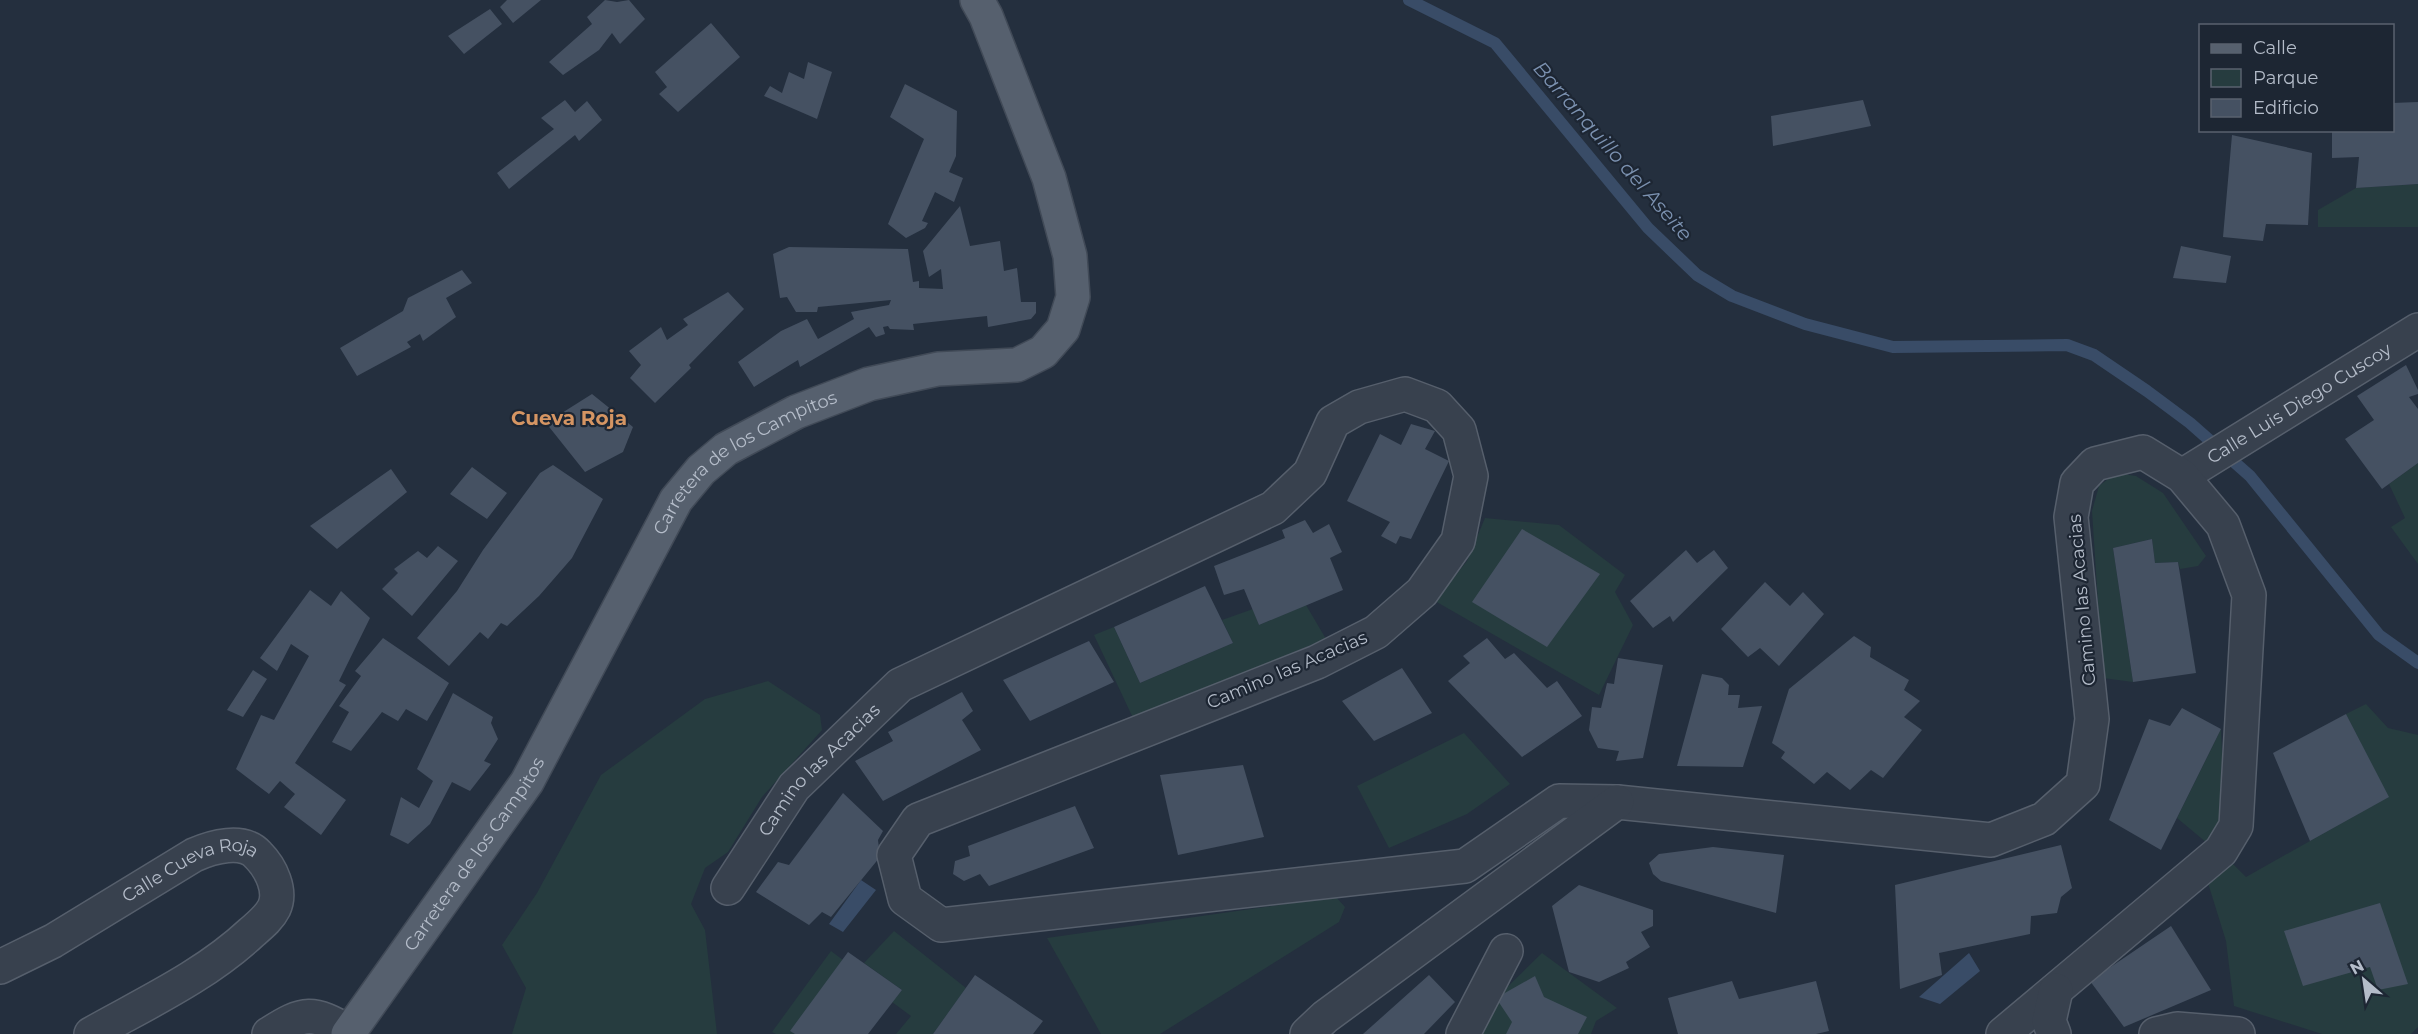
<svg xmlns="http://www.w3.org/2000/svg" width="2418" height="1034" viewBox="0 0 2418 1034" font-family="Montserrat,sans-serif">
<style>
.green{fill:#263c3f}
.water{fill:#394c67}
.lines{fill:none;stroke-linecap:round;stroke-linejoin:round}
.stream{stroke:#394c67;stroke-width:12}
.building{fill:#455162}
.minor-casing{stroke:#565f6c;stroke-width:36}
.major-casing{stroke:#414a57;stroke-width:36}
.minor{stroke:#38414e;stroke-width:33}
.major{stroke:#56606e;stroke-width:33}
.labels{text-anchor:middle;stroke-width:4.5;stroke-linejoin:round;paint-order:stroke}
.street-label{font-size:18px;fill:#b4bcc9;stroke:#1d2633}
.water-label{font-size:20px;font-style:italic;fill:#7c92b1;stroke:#1d2633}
.neighbourhood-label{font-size:20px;font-weight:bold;fill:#d59563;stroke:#1d2633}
</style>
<rect width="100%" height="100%" fill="#242f3e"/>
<!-- green -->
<path class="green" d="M 2418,184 L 2418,227 L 2318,227 L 2318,210 L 2356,188 Z
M 2418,463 L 2418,564 L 2391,527 L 2405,518 L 2389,484 Z
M 2116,473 L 2136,476 L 2163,493 L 2206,556 L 2198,566 L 2180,569 L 2178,562 L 2155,563 L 2152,539 L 2113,548 L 2133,682 L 2103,678 L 2092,511 L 2099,486 Z
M 1485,518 L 1559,525 L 1625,575 L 1615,592 L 1633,625 L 1599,695 L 1435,601 L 1467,561 Z
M 1306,605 L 1326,639 L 1133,718 L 1094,635 L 1114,627 L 1140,683 L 1233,643 L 1222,620 L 1253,609 L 1259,625 Z
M 768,681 L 820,715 L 822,730 L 762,797 L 728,852 L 705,868 L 691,904 L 705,930 L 717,1034 L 512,1034 L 526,988 L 502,945 L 537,893 L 601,775 L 705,699 Z
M 2366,704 L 2388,728 L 2418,735 L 2418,1027 L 2411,1034 L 2322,1034 L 2234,1006 L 2226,941 L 2208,883 L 2231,862 L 2246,877 L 2388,797 L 2346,714 Z
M 2221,729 L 2225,826 L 2207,843 L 2177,818 Z
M 1464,733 L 1510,784 L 1467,814 L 1389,848 L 1357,786 Z
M 1336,897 L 1345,907 L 1339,922 L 1160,1034 L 1101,1034 L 1047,938 Z
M 894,931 L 966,988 L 933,1034 L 896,1034 L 911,1016 L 892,1002 L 902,990 L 864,963 Z
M 831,951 L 843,960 L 795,1034 L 776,1034 L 772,1032 Z
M 1542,953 L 1617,1008 L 1596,1021 L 1591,1034 L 1479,1034 L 1496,998 Z"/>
<!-- water -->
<path class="water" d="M 861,880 L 876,890 L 843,932 L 829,924 Z
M 1969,953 L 1980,971 L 1940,1004 L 1919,997 Z"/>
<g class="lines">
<!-- stream -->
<path class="stream" d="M 1409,0 L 1495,43 L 1648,228 L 1697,275 L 1732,296 L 1805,324 L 1893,347 L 2067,345 L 2094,355 L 2147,391 L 2190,423 L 2250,476 L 2379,635 L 2418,663"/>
</g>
<!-- building -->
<path class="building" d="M 507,0 L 541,0 L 513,23 L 500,7 Z
M 605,0 L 617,2 L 629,0 L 645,19 L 620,44 L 612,33 L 599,50 L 563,75 L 549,62 L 592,24 L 587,17 Z
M 490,9 L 502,24 L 464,54 L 448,36 Z
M 711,23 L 740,57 L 678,112 L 659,94 L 667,87 L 655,72 Z
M 808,62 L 832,72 L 817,119 L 764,96 L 770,86 L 782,93 L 789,72 L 804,79 Z
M 905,84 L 957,111 L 956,156 L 949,172 L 963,178 L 954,202 L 935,192 L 922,221 L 928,223 L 925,228 L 906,238 L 888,224 L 924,139 L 890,117 Z
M 565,100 L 575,112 L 587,101 L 602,120 L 579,141 L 575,135 L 509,189 L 497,173 L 554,129 L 541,118 Z
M 1863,100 L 1871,126 L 1773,146 L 1771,116 Z
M 2418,102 L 2418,184 L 2356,188 L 2359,157 L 2332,158 L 2332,130 L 2392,130 L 2392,103 Z
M 2232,135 L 2312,153 L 2308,225 L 2266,224 L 2263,241 L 2223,237 Z
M 960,206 L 970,246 L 1000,241 L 1004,271 L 1017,268 L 1021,302 L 1036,302 L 1036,313 L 1031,319 L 988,327 L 987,316 L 913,324 L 914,330 L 890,329 L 888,326 L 883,327 L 885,334 L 876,337 L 869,327 L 800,367 L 798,360 L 754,387 L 738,362 L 781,331 L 807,319 L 818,339 L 854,319 L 851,312 L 889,305 L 891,300 L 818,307 L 817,312 L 796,312 L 787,297 L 780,298 L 773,254 L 789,247 L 908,249 L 913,282 L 919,281 L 919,288 L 943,289 L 941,269 L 929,277 L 923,251 Z
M 2181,246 L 2231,256 L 2226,283 L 2173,278 Z
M 462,270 L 472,283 L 446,298 L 456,317 L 423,341 L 420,334 L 407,342 L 411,347 L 357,376 L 340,348 L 403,311 L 408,298 Z
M 728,292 L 744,309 L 689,365 L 691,368 L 655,403 L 630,378 L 641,365 L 629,351 L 661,327 L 667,340 L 688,325 L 683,319 Z
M 2406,365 L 2418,390 L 2418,394 L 2409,397 L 2418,409 L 2418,463 L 2382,489 L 2345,439 L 2374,420 L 2357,396 Z
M 592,394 L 633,427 L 623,452 L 585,472 L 546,423 Z
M 1411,424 L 1435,431 L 1425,449 L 1449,461 L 1411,539 L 1400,536 L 1396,544 L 1381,536 L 1390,522 L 1347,501 L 1380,434 L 1401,445 Z
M 553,465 L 603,499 L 572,558 L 539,596 L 507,626 L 501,623 L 488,639 L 480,632 L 449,666 L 417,638 L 457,591 L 483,550 L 540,473 Z
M 472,467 L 507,493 L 487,519 L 450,494 Z
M 391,469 L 407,492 L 337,549 L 310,526 Z
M 1305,520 L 1313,533 L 1329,524 L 1342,552 L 1330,558 L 1343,590 L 1259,625 L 1244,589 L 1224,595 L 1214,566 L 1285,538 L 1282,530 Z
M 1522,529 L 1600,574 L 1547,647 L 1472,602 Z
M 2152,539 L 2155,563 L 2178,562 L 2196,673 L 2133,682 L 2113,548 Z
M 438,546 L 458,561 L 412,616 L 382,589 L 398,573 L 394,569 L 418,551 L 427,558 Z
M 1686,550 L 1697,563 L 1714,550 L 1728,568 L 1673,622 L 1670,616 L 1653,628 L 1630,601 Z
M 1765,582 L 1790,606 L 1803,592 L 1824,614 L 1779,666 L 1760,648 L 1748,657 L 1721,629 Z
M 1205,586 L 1233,643 L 1140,683 L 1114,627 Z
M 310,590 L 331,606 L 341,591 L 370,618 L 339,681 L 346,685 L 295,763 L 346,800 L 321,835 L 284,807 L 295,794 L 280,781 L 269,794 L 236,769 L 261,715 L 274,720 L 309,656 L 291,644 L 277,671 L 260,658 Z
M 1854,636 L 1871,647 L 1870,657 L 1909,680 L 1904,690 L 1920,701 L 1904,717 L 1922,730 L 1883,778 L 1871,770 L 1850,790 L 1827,772 L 1814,784 L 1781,758 L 1785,752 L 1772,743 L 1789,689 Z
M 383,638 L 449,683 L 427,721 L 406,709 L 398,721 L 382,712 L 351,751 L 332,742 L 349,712 L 339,706 L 361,676 L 355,671 Z
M 1487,638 L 1505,659 L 1514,653 L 1547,688 L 1557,681 L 1582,716 L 1522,757 L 1448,681 L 1470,663 L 1463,656 Z
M 1089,641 L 1114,682 L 1030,721 L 1003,680 Z
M 1618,658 L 1663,665 L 1643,758 L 1616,761 L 1619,751 L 1598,748 L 1589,730 L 1592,707 L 1601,708 L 1607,683 L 1614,684 Z
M 1402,668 L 1432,713 L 1374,741 L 1342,701 Z
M 253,670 L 267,679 L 243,717 L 227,710 Z
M 1702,674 L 1722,678 L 1729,685 L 1728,695 L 1740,695 L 1738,708 L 1762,706 L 1743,767 L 1677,766 Z
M 962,692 L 973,711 L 962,720 L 981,750 L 883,801 L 855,761 L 893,741 L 888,732 Z
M 453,693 L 493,717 L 491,723 L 498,739 L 484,761 L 491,764 L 470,791 L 452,782 L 430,824 L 408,844 L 390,835 L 401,797 L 419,808 L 433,781 L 417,769 Z
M 2182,708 L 2221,729 L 2161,850 L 2109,820 L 2149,719 L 2170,726 Z
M 2346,714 L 2389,797 L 2310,841 L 2273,753 Z
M 1243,765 L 1264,837 L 1178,855 L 1160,775 Z
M 843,793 L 883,831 L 878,840 L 880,857 L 831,917 L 822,912 L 809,925 L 756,892 L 778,862 L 789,865 Z
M 1075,806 L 1094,848 L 989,886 L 980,874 L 964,881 L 953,874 L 955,861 L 970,856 L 968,846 Z
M 2061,845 L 2072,888 L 2061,897 L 2057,913 L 2031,916 L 2030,934 L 1939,953 L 1942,975 L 1900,989 L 1895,885 Z
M 1713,847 L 1784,855 L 1776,913 L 1661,881 L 1653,874 L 1649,863 L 1659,854 Z
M 1579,885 L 1653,910 L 1653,926 L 1641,932 L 1650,947 L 1626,962 L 1629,968 L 1599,982 L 1569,972 L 1552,906 Z
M 2380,903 L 2408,984 L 2378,990 L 2370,967 L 2303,986 L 2284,931 Z
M 2171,926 L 2211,990 L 2124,1027 L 2090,981 Z
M 848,952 L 902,990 L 868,1034 L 795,1034 L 790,1031 Z
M 975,975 L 1043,1021 L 1033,1034 L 933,1034 Z
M 1429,975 L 1455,1002 L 1424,1034 L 1363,1034 Z
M 1535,976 L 1544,997 L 1587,1017 L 1578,1034 L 1506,1034 L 1512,1022 L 1496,998 Z
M 1732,981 L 1739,999 L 1816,981 L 1829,1031 L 1816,1034 L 1678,1034 L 1668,998 Z"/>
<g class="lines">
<!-- minor casing -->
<g class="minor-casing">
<g id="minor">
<path id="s1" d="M 2182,476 L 2418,330"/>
<path id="s2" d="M 728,888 L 794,787 L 900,685 L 1273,508 L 1310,473 L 1333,422 L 1359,407 L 1405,394 L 1437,406 L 1459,430 L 1471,476 L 1458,541 L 1422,592 L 1376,632 L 1317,662 L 918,820 L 894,855 L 905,899 L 941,925 L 1465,866 L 1559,801 L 1617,802 L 1991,840 L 2044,819 L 2083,784 L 2092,719 L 2071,517 L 2077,483 L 2095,464 L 2143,452 L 2182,476 L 2223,525 L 2249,595 L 2236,826 L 2221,851 L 2003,1034"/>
<path id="s3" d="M 0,967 L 53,941 L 194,855 C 212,847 243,838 258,855 C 271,868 282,891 274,908 C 269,918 260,925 252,932 C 205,976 146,1003 91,1034"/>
<path d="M 269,1034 C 305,1011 312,1011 349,1032"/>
<path d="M 1307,1034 L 1325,1017 L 1617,802"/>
<path d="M 1463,1034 L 1506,951"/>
<path d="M 2054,1034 L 2049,1021 L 2056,990"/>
<path d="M 2156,1034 L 2177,1029 L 2238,1034"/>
</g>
</g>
<!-- major casing -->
<g class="major-casing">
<g id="major">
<path id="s4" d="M 348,1034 L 527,782 L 676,500 L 701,470 L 726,449 L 796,412 L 869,384 L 938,369 L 1017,365 L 1043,352 L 1063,329 L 1073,297 L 1070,256 L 1049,178 L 986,16 L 977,0"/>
</g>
</g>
<!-- minor -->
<use href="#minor" class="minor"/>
<!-- major -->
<use href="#major" class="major"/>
</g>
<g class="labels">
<!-- street labels -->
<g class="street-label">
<text dy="6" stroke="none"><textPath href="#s1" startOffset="138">Calle Luis Diego Cuscoy</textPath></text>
<text dy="6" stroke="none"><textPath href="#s4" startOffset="706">Carretera de los Campitos</textPath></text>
<text transform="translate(2082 600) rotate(-95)" y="6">Camino las Acacias</text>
<text transform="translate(1287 670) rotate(-23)" y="6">Camino las Acacias</text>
<text dy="6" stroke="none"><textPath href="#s2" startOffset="150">Camino las Acacias</textPath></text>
<text dy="6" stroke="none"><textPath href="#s4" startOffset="220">Carretera de los Campitos</textPath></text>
<text dy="6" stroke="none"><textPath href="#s3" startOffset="216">Calle Cueva Roja</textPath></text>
</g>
<!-- water labels -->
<g class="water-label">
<text transform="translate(1613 151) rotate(49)" y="7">Barranquillo del Aseite</text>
</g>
<!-- neighbourhood labels -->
<g class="neighbourhood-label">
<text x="569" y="425">Cueva Roja</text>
</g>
</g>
<!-- legend -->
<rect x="2199" y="24" width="195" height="108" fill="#1d2633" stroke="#59626f" stroke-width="1.5"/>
<rect x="2211" y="44" width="30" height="9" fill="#56606e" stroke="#59626f" stroke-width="1.5"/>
<text x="2253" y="54" font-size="18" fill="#b4bcc9">Calle</text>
<rect x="2211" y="69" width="30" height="18" fill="#263c3f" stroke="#59626f" stroke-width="1.5"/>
<text x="2253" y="84" font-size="18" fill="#b4bcc9">Parque</text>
<rect x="2211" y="99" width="30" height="18" fill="#455162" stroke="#59626f" stroke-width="1.5"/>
<text x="2253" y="114" font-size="18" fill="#b4bcc9">Edificio</text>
<!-- north arrow -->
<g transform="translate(2364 980) rotate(331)" stroke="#1d2633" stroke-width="4.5" paint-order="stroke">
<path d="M0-4.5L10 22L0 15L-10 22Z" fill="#b4bcc9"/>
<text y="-9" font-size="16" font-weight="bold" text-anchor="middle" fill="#b4bcc9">N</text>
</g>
</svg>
